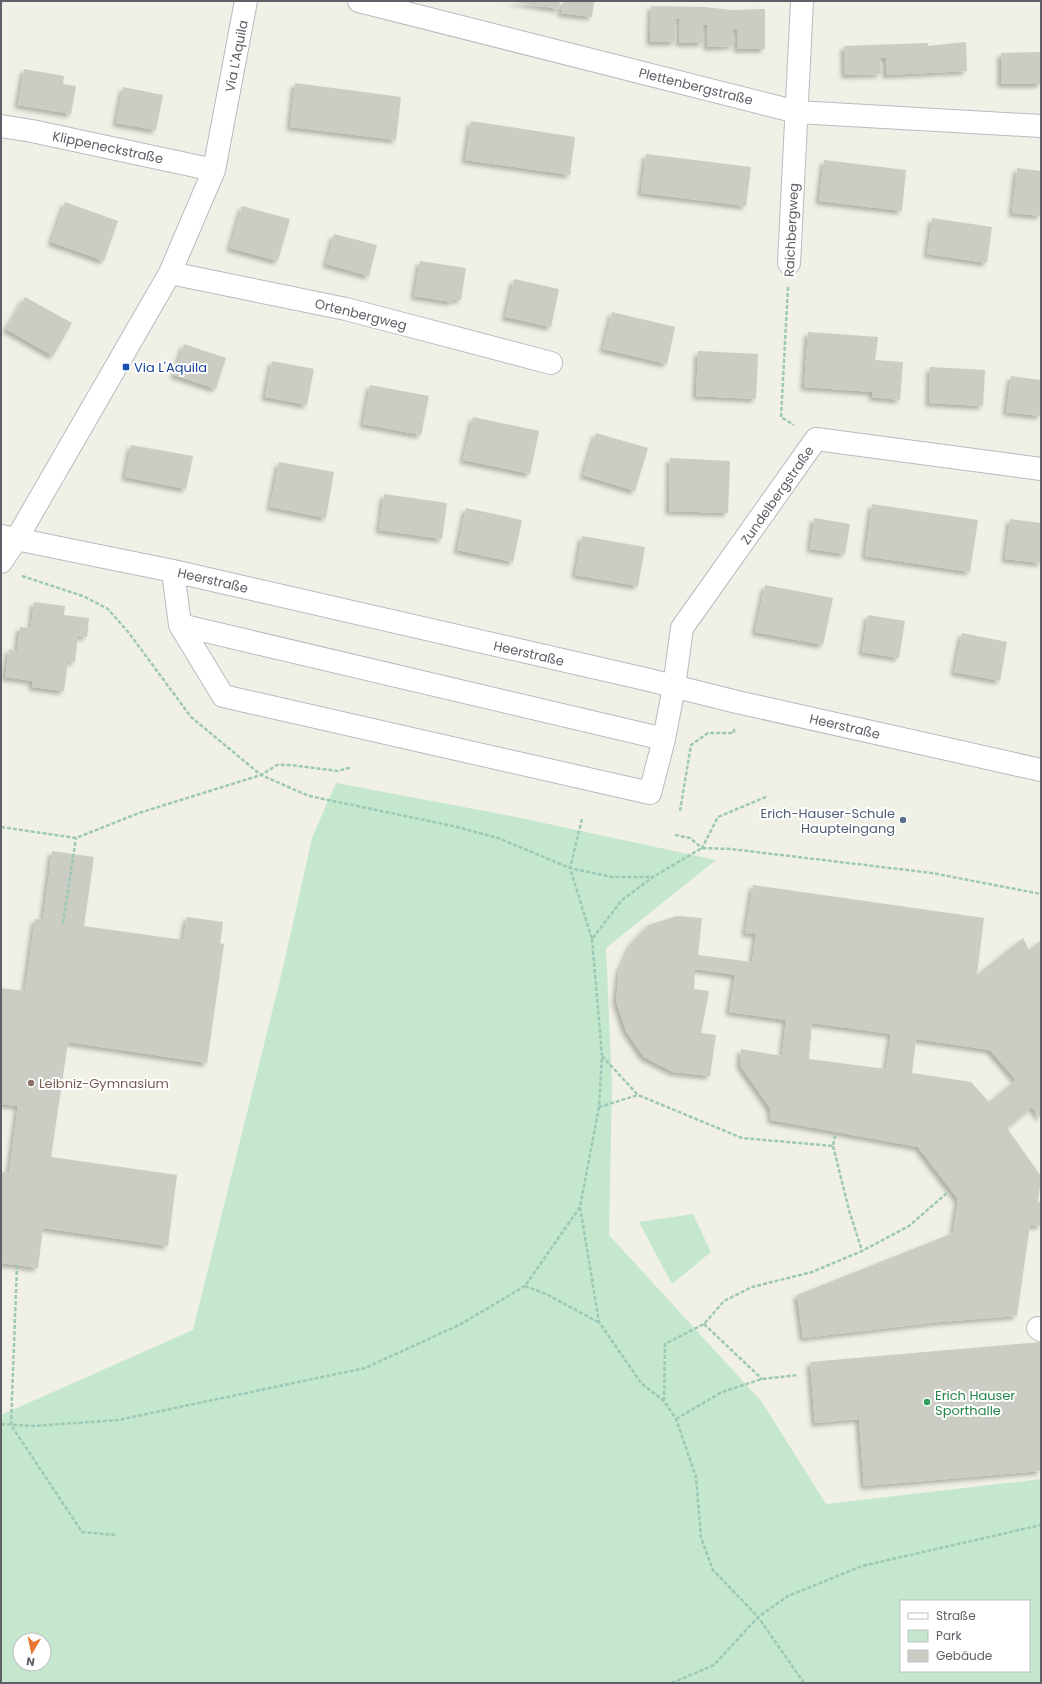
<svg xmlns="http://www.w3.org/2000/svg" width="1042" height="1684" viewBox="0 0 1042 1684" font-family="Poppins,sans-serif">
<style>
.green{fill:#c4e7ce;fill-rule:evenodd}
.building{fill:#cbccc3;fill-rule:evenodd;filter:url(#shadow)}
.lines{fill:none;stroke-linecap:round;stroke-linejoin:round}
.minor-casing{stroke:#b9bac0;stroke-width:24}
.path{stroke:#9dc8b6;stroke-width:2.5;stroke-dasharray:4 2;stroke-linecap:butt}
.minor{stroke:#fff;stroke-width:22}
.transit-dot{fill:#1a4fb4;stroke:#fff;stroke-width:1.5}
.service-dot{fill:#5c6f8a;stroke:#fff;stroke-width:1.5}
.education-dot{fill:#8d6e63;stroke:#fff;stroke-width:1.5}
.leisure-dot{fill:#2e9e5b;stroke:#fff;stroke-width:1.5}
.labels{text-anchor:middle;stroke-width:4;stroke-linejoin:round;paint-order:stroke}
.street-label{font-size:13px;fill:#5e6067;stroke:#fff}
.transit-label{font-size:13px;fill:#164399;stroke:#fff;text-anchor:start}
.service-label{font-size:13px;fill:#4e5e75;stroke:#fff;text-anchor:end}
.education-label{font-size:13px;fill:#785e54;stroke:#fff;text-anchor:start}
.leisure-label{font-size:13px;fill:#27864d;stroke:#fff;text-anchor:start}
</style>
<defs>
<filter id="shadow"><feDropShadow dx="-3.5" dy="3.5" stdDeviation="2" flood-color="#0004"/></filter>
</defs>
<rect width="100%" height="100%" fill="#f0f0e7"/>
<!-- green -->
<path class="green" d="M 336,783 L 516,817 L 716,860 L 606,948 L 612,1084 L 609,1235 L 762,1402 L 826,1504 L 1041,1479 L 1041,1683 L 1,1683 L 1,1415 L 193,1330 L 282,972 L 312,838 ZM 901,1601 L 1029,1601 L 1029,1671 L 901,1671 ZM 20,1640 L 44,1640 L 44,1664 L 20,1664 Z
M 693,1214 L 711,1252 L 672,1284 L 639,1222 Z"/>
<!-- building -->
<path class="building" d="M 508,1 L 560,1 L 559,9 Z
M 563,1 L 594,1 L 592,17 L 561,13 Z
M 651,6 L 704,7 L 732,10 L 765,9 L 765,49 L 737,49 L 737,29 L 733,30 L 733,46 L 707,47 L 707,25 L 703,25 L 703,43 L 679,43 L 680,19 L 676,19 L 675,42 L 650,42 Z
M 966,42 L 967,71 L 886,75 L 886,58 L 880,58 L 881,74 L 845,75 L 844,46 L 928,43 L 928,46 Z
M 1041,52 L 1041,84 L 1001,84 L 1001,53 Z
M 24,69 L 64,76 L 63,84 L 76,86 L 71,114 L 18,105 Z
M 295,83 L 401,97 L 396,140 L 290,127 Z
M 123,87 L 163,95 L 156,130 L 116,123 Z
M 471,121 L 575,137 L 570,175 L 465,160 Z
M 646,154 L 751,167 L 746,206 L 641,193 Z
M 824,160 L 906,170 L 902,211 L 819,201 Z
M 1017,168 L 1041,171 L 1041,216 L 1012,213 Z
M 65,202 L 118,221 L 104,261 L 51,242 Z
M 242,206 L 290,219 L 278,261 L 230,248 Z
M 932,218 L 992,227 L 987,263 L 927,254 Z
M 334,234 L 377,245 L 369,276 L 326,264 Z
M 420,261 L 466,268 L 461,300 L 453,299 L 452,302 L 414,296 Z
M 514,279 L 559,289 L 551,327 L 505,317 Z
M 25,297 L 72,323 L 53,356 L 6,329 Z
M 612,312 L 675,327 L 667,364 L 603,349 Z
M 808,332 L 878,337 L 875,360 L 903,362 L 900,400 L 872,397 L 873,392 L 804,387 Z
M 184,344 L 226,358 L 216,389 L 174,375 Z
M 698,351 L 758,354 L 756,399 L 696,396 Z
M 272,361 L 314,369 L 307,405 L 265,397 Z
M 930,367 L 985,370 L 983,406 L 929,403 Z
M 1011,376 L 1041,380 L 1041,416 L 1006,412 Z
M 370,385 L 429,396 L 421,435 L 363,424 Z
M 473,417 L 539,431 L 530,474 L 463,460 Z
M 596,433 L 648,448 L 635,491 L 583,475 Z
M 131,445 L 193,456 L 186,489 L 125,477 Z
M 670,458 L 730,461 L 728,513 L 669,511 Z
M 279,462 L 334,472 L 326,518 L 270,507 Z
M 384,494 L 447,503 L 442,539 L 379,530 Z
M 872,504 L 978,520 L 970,572 L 865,556 Z
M 466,508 L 522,520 L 513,562 L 457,550 Z
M 814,518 L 850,524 L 845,554 L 810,549 Z
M 1010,519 L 1041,523 L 1041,563 L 1005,559 Z
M 582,536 L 645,547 L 638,586 L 575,575 Z
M 765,585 L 833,598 L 823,645 L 755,632 Z
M 34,602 L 65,606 L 64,615 L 89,618 L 87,637 L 78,636 L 75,662 L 68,661 L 64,691 L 32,687 L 33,681 L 5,677 L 9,649 L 17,651 L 20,627 L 31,628 Z
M 868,615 L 905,621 L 899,658 L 862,652 Z
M 962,633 L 1007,642 L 1000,681 L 954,672 Z
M 52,851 L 94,857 L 84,926 L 183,940 L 187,917 L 223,922 L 220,943 L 224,944 L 207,1063 L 68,1042 L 51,1157 L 177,1175 L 168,1246 L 43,1228 L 38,1268 L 1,1263 L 1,1172 L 9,1173 L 18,1106 L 1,1104 L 1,988 L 25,991 L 35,919 L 43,920 Z
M 753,885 L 984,918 L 977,975 L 1023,938 L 1029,950 L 1041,940 L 1041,1119 L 1032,1107 L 1007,1128 L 1041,1176 L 1038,1202 L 1041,1202 L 1041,1226 L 1030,1225 L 1017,1316 L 939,1322 L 803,1338 L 797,1295 L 953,1233 L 958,1199 L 918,1147 L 771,1120 L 770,1108 L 740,1065 L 741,1049 L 782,1056 L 786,1020 L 729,1012 L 735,975 L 695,969 L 694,989 L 709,991 L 701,1033 L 716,1035 L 710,1076 L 673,1072 L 644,1057 L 626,1031 L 616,1001 L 619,971 L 631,944 L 648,925 L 677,916 L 702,918 L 698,955 L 752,962 L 756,934 L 745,933 ZM 812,1023 L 891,1034 L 886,1069 L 809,1059 ZM 916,1039 L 990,1050 L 1016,1080 L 989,1102 L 971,1082 L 912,1073 Z
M 1041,1342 L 1041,1471 L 864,1486 L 859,1419 L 815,1423 L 810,1362 Z"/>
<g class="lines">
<!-- minor casing -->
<g class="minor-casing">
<path id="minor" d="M 359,1 L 797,112 L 1041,126
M 1,126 L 32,131 L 214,170
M 789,263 L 802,1
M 170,273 L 346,309 L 551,363
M 1,536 L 173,571 L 645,679 L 737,702 L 1041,770
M 1,562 L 16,540 L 170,273 L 214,170 L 246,1
M 173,571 L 180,625 L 223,696 L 650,793 L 664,739 L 674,687 L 682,628 L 816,439 L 1041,469
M 180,625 L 664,739
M 1038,1328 L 1041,1330"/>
</g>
<!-- path -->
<path class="path" d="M 788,287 L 781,417 L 794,425
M 22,576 L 83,596 L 108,609 L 129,633 L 191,717 L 261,775 L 309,796 L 453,826 L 498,838 L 570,868 L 612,877 L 653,877
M 680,811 L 691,745 L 708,733 L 734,733 L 734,727
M 582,819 L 570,868 L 592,939 L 622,900 L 653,877 L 702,848 L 731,849 L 932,873 L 1041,894
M 1,827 L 76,838 L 139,813 L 261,775 L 277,765 L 291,765 L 338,771 L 352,767
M 675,835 L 690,838 L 702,848 L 718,817 L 768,796
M 63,923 L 76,838
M 592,939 L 602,1056 L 599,1107 L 638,1095
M 602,1056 L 638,1095 L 742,1138 L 833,1146 L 835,1136
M 599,1107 L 580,1207 L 599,1322 L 641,1383 L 664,1401 L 676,1419 L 696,1477 L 701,1538 L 713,1570 L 758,1617 L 714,1665 L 672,1683
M 833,1146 L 849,1210 L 862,1251
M 17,1265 L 11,1425 L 82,1532 L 116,1535
M 525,1286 L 546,1294 L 598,1322
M 704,1324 L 762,1379
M 664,1401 L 665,1344 L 704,1324 L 724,1301 L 752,1287 L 812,1272 L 862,1251 L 909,1226 L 947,1193
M 676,1419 L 722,1392 L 762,1379 L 798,1375
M 1,1424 L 33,1426 L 118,1420 L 365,1368 L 461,1324 L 525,1286 L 580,1207
M 804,1683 L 758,1617 L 788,1596 L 862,1566 L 1041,1525"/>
<!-- minor -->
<use href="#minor" class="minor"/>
</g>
<!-- markers -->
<rect class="transit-dot" x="122" y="363" width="8" height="8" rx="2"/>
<circle class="service-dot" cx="903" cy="820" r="4"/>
<circle class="education-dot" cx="31" cy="1083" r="4"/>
<circle class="leisure-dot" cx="927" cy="1402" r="4"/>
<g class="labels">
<!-- street labels -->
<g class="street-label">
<text transform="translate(236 56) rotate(-79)" y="5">Via L'Aquila</text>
<text transform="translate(696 86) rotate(14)" y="5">Plettenbergstraße</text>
<text transform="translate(108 147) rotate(12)" y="5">Klippeneckstraße</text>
<text transform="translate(791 230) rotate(-87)" y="5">Raichbergweg</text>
<text transform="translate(361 314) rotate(14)" y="5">Ortenbergweg</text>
<text transform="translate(777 495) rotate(-55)" y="5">Zundelbergstraße</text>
<text transform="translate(213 580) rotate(13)" y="5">Heerstraße</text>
<text transform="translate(529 653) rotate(13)" y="5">Heerstraße</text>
<text transform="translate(845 726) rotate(13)" y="5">Heerstraße</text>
</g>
<!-- transit labels -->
<g class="transit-label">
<text x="134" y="372">Via L'Aquila</text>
</g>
<!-- service labels -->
<g class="service-label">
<text x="895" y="818">Erich-Hauser-Schule<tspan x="895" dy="15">Haupteingang</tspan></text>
</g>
<!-- education labels -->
<g class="education-label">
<text x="39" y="1088">Leibniz-Gymnasium</text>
</g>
<!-- leisure labels -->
<g class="leisure-label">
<text x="935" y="1400">Erich Hauser<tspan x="935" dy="15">Sporthalle</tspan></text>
</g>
</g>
<!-- border -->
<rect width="1042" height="1684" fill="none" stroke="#5e6067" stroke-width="4"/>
<!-- legend -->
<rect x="900" y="1600" width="130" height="72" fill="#ffffff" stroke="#bfbfc2"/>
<rect x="908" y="1613" width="20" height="6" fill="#ffffff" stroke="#bfbfc2"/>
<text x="936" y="1620" font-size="12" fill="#5e6067">Straße</text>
<rect x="908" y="1630" width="20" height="12" fill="#c4e7ce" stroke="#bfbfc2"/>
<text x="936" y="1640" font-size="12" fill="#5e6067">Park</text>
<rect x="908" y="1650" width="20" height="12" fill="#cbccc3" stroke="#bfbfc2"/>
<text x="936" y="1660" font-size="12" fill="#5e6067">Gebäude</text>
<!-- north arrow -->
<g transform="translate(32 1652) rotate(189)"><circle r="19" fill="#ffffff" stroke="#bfbfc2"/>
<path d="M0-3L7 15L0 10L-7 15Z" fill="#e97734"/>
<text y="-6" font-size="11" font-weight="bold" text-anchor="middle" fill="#5e6067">N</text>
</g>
</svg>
